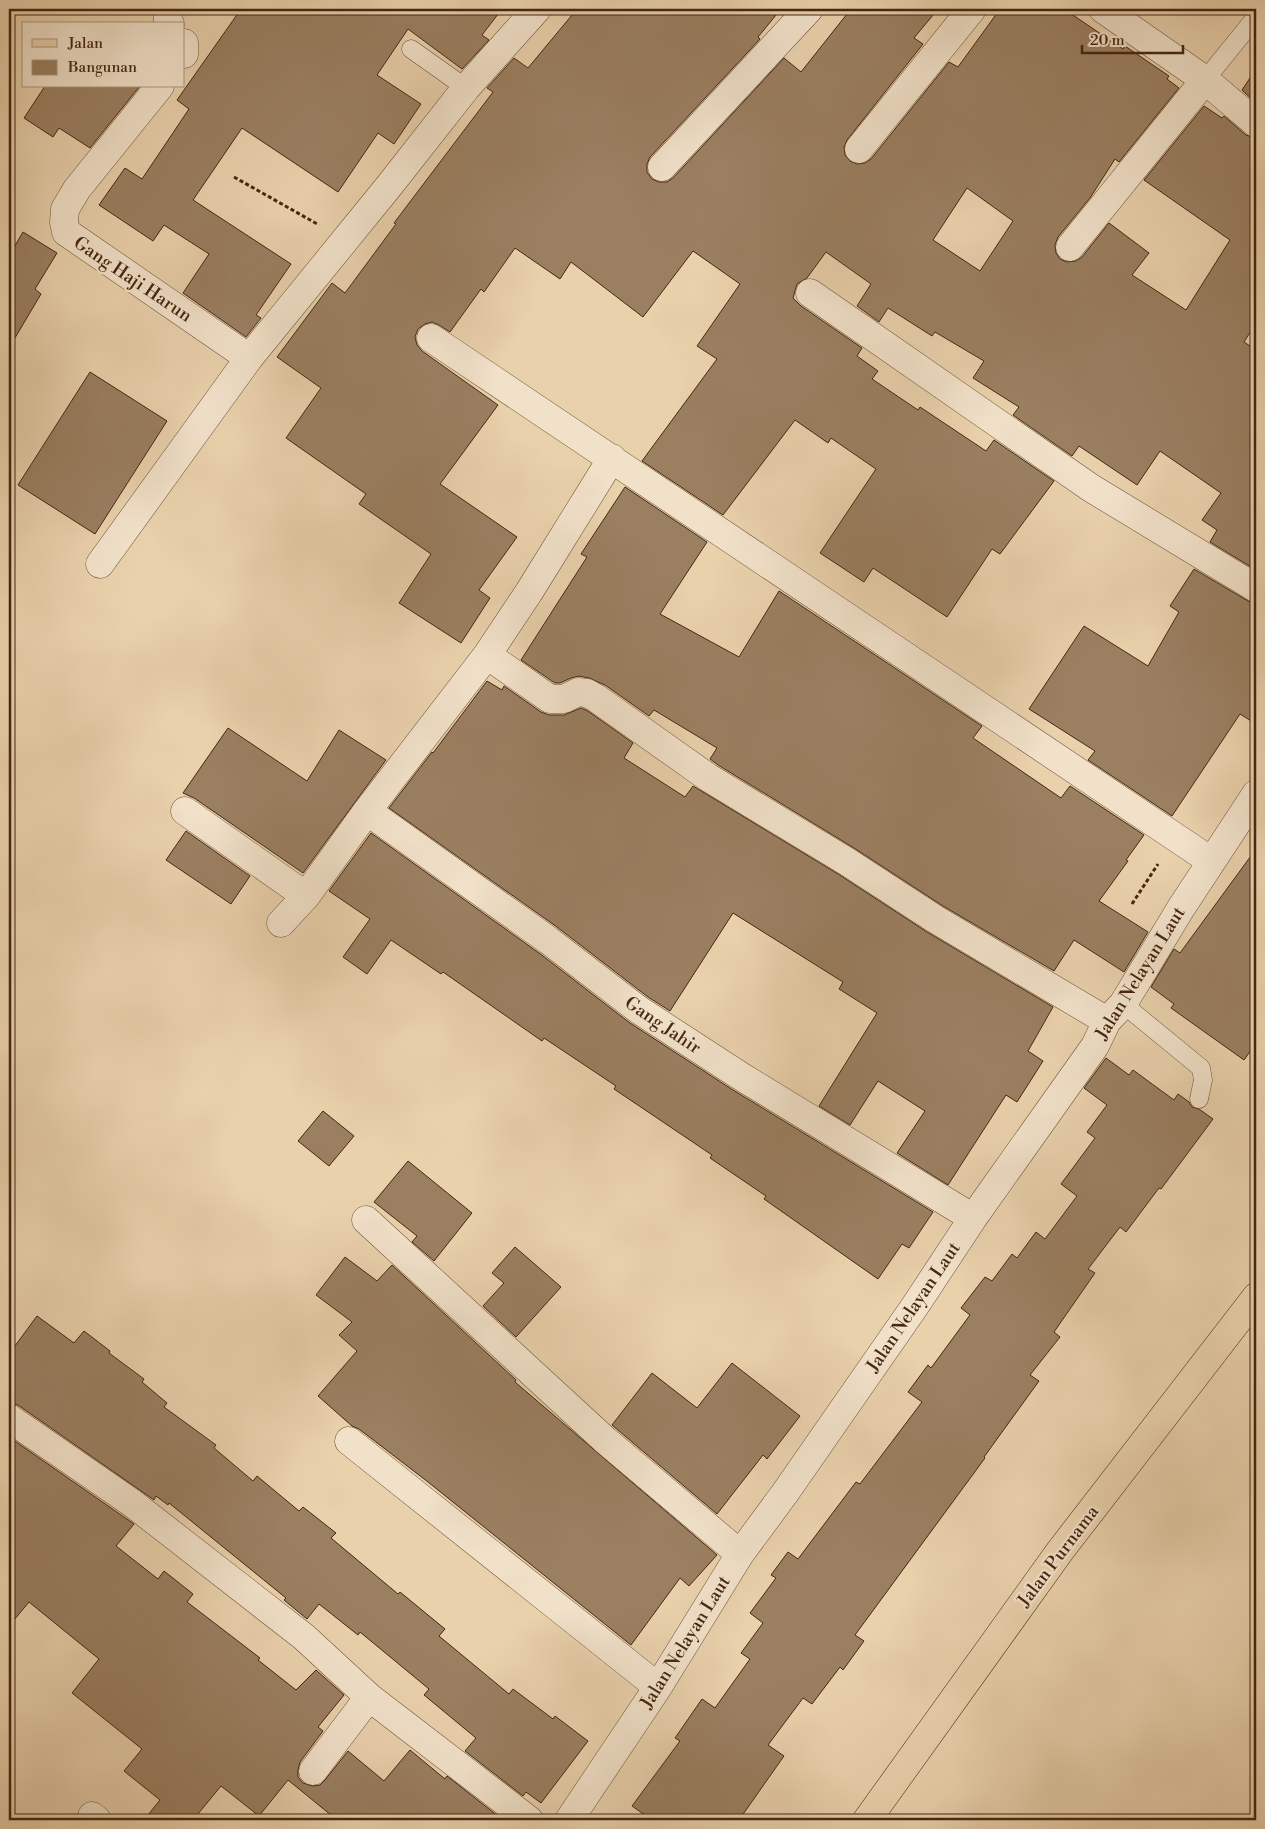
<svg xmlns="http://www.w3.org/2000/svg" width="1265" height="1829" viewBox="0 0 1265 1829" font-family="'Libre Bodoni',serif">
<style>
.building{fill:#9a7f61;stroke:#452710;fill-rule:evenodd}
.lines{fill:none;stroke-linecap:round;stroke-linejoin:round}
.lane-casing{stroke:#6e5237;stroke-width:19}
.street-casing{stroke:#6e5237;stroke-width:29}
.primary-casing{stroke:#452710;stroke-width:29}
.path{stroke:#452710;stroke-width:3;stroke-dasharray:4 2.5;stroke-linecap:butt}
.lane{stroke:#f1e1c9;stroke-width:18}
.street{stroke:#f1e1c9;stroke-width:28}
.primary{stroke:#e9d1ac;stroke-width:28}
.labels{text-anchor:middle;stroke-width:4.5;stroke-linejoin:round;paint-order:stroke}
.street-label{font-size:18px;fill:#452710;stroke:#f1e1c9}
</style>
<rect width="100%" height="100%" fill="#e9d1ac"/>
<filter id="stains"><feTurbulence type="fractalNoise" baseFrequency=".004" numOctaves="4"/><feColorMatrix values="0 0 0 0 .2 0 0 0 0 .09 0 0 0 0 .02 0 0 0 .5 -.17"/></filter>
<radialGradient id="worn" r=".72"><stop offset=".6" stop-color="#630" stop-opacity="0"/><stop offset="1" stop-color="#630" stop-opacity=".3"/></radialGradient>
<!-- building -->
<path class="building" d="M 241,9 L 502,9 L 482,35 L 489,40 L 462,69 L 408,29 L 377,75 L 421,104 L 394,144 L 378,133 L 338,192 L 242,128 L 193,200 L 291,264 L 256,315 L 261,318 L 246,337 L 183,293 L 209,254 L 164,225 L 153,241 L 99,205 L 125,168 L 142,179 L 189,109 L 177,100 Z
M 577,9 L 781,9 L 758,37 L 760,39 L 650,157 L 647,164 L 647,172 L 652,179 L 659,182 L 667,182 L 673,178 L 784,58 L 801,72 L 851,9 L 938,9 L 914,38 L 923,44 L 847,140 L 844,147 L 845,155 L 850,161 L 857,164 L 865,163 L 871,159 L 949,62 L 958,67 L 1000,9 L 1064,9 L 1123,49 L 1125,46 L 1169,76 L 1167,79 L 1179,88 L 1119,162 L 1115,159 L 1090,198 L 1058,237 L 1055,245 L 1056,253 L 1060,259 L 1067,262 L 1076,261 L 1082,257 L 1109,223 L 1149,253 L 1132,275 L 1186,310 L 1230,240 L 1144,180 L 1204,106 L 1222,118 L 1224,116 L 1246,135 L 1256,138 L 1256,323 L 1244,342 L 1256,350 L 1256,570 L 1210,542 L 1217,530 L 1202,520 L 1221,493 L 1160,451 L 1137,485 L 1079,446 L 1072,456 L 1013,415 L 1019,407 L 973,378 L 984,361 L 935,332 L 932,336 L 888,308 L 879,322 L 857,306 L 871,284 L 826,252 L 807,278 L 797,284 L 793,298 L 801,306 L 862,348 L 857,356 L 878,371 L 872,379 L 918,410 L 920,407 L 986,451 L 994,440 L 1054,481 L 1000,554 L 992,549 L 947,617 L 873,568 L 864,582 L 820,553 L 876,469 L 831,438 L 828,443 L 795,420 L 723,515 L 642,461 L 717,359 L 697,346 L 740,284 L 693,251 L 643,317 L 571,262 L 560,279 L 515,248 L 484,292 L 481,289 L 450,332 L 439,325 L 432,322 L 425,324 L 418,329 L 415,337 L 417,345 L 422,351 L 498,405 L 440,484 L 517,537 L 479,590 L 490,598 L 461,643 L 399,603 L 431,554 L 359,504 L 366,494 L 286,438 L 321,388 L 277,357 L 332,283 L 345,293 L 396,224 L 394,223 L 493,92 L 487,88 L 514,58 L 528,68 ZM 967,188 L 1013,221 L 980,271 L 933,240 Z
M 1256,69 L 1256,103 L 1242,90 Z
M 45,86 L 140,86 L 90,148 L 59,128 L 53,137 L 24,118 Z
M 23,232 L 57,253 L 35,289 L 41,294 L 9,348 L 9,256 Z
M 90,372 L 167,421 L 95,534 L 18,485 Z
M 625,487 L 707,542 L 660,614 L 739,657 L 779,591 L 982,726 L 973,738 L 1061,798 L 1070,786 L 1144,835 L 1126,860 L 1128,861 L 1099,901 L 1148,932 L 1124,972 L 1074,940 L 1054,971 L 943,906 L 854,848 L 718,765 L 710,759 L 717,748 L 654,710 L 649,716 L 605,685 L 589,678 L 579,676 L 571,678 L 560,683 L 555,683 L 521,660 L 587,557 L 581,554 Z
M 1194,569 L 1248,601 L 1256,604 L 1256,724 L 1240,714 L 1172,816 L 1088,760 L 1095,751 L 1029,709 L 1084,626 L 1148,666 L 1179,612 L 1170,606 Z
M 487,681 L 502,690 L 504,686 L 541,712 L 549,715 L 564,715 L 581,708 L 588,711 L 633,743 L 624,758 L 685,797 L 693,786 L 838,874 L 927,932 L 1053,1007 L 1028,1051 L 1043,1061 L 1017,1102 L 1006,1095 L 948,1185 L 897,1153 L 925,1111 L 878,1081 L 850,1125 L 819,1106 L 877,1013 L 839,989 L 843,982 L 733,913 L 670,1011 L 648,997 L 557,927 L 389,808 L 432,752 L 433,753 Z
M 228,728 L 307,781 L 339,730 L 386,760 L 303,873 L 194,798 L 183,793 Z
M 186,831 L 250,876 L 231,904 L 166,860 Z
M 371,833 L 539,953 L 630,1023 L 733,1090 L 933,1212 L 909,1248 L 902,1244 L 878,1279 L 764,1199 L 766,1196 L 710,1158 L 712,1155 L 614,1089 L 616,1086 L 544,1038 L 542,1041 L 443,972 L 441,974 L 391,940 L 367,974 L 343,957 L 370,919 L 329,891 Z
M 1256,849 L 1256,1043 L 1244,1060 L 1171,1008 L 1174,1004 L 1151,987 L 1174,949 L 1180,953 Z
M 1106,1058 L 1129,1075 L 1133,1070 L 1174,1100 L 1178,1094 L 1189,1102 L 1192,1107 L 1199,1109 L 1213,1119 L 1161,1189 L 1159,1188 L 1126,1232 L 1120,1227 L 1088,1269 L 1095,1273 L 1054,1332 L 1060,1337 L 1030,1375 L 1039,1381 L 984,1457 L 985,1458 L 855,1635 L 864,1641 L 843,1670 L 840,1667 L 812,1704 L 803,1698 L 768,1745 L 784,1756 L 739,1820 L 652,1820 L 632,1806 L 680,1741 L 675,1738 L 702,1699 L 715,1708 L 750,1659 L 741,1653 L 763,1623 L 750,1613 L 776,1578 L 771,1575 L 788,1552 L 798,1559 L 856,1482 L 860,1484 L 922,1402 L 908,1392 L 928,1365 L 931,1368 L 970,1315 L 961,1308 L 985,1277 L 992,1281 L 1012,1254 L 1017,1258 L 1036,1232 L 1045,1239 L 1077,1196 L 1061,1184 L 1095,1138 L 1087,1132 L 1107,1105 L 1084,1088 Z
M 323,1111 L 354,1136 L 329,1166 L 298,1141 Z
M 408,1161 L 472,1213 L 434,1261 L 412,1242 L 417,1236 L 374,1202 Z
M 515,1247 L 561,1287 L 516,1337 L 483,1306 L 504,1283 L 492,1273 Z
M 345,1257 L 377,1281 L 392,1265 L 516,1380 L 515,1382 L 717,1555 L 689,1586 L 680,1578 L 631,1645 L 428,1482 L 359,1429 L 352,1426 L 318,1396 L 357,1351 L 339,1335 L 352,1322 L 316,1295 Z
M 37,1316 L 74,1343 L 84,1331 L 110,1351 L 109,1353 L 144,1379 L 142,1382 L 167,1403 L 164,1407 L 216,1445 L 214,1448 L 253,1481 L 257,1476 L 299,1511 L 303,1507 L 336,1533 L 331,1538 L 398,1594 L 400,1592 L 445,1629 L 439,1636 L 509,1694 L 513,1689 L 553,1719 L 555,1716 L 588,1741 L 541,1803 L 526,1792 L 523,1796 L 465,1751 L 476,1738 L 424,1695 L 429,1689 L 360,1632 L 358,1635 L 319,1604 L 307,1619 L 284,1600 L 286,1598 L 169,1503 L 168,1505 L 156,1496 L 154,1500 L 18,1405 L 9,1403 L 9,1354 Z
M 732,1363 L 800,1416 L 767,1459 L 763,1455 L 717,1514 L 612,1425 L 652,1373 L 697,1408 Z
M 9,1437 L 134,1524 L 116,1546 L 158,1579 L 164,1571 L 193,1594 L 187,1602 L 260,1658 L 258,1660 L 296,1690 L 316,1670 L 344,1695 L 318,1727 L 323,1731 L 300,1762 L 298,1770 L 298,1777 L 303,1783 L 312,1786 L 320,1785 L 325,1780 L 348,1751 L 384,1781 L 410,1750 L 445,1779 L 447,1776 L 503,1820 L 337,1820 L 288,1780 L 259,1816 L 221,1786 L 193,1820 L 144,1820 L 160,1800 L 124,1771 L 142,1749 L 72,1693 L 99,1659 L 29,1602 L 9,1626 Z"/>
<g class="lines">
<!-- lane casing -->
<g class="lane-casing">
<path id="lane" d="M 411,49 L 466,88
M 1205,80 L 1256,17
M 1123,1004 L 1201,1068 L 1203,1080 L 1199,1099"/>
</g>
<!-- street casing -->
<g class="street-casing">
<path id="street" d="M 167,9 L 168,21 L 170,24
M 1103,9 L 1205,80 L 1256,123
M 184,43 L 184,54
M 160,86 L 77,189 L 65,209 L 64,222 L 66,232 L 249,358
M 859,149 L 972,9
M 662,167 L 809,9
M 1070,247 L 1205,80
M 810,293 L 1091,488 L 1256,588
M 431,338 L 1211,861
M 100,564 L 249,358 L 389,186 L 466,88 L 537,9
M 487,655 L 550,699 L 564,699 L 578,692 L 587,693 L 596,698 L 709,778 L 846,861 L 935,919 L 1107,1021
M 185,811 L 306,896 L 281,923
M 367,811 L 548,940 L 639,1010 L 742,1077 L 973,1218
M 306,896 L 367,811 L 487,655 L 529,592 L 612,458
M 366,1220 L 605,1440 L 740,1554
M 9,1418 L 132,1503 L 304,1637 L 369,1697 L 529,1820
M 349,1441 L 658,1687
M 313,1771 L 369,1697
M 92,1816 L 97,1820
M 569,1820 L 658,1687 L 740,1554 L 785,1493 L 915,1306 L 973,1218 L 1095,1046 L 1107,1021 L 1123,1004 L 1181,908 L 1256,794"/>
</g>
<!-- primary casing -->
<g class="primary-casing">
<path id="primary" d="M 867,1820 L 1060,1551 L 1256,1297"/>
</g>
<!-- path -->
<path class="path" d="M 234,177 L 319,225
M 1132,904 L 1158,864"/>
<!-- lane -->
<use href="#lane" class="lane"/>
<!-- street -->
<use href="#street" class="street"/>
<!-- primary -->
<use href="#primary" class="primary"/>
</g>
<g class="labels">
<!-- street labels -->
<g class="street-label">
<text transform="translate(133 279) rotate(34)" y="6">Gang Haji Harun</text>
<text transform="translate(1140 973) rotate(-58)" y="6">Jalan Nelayan Laut</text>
<text transform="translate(663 1025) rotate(34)" y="6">Gang Jahir</text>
<text transform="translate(913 1307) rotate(-56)" y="6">Jalan Nelayan Laut</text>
<text transform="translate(1058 1556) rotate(-53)" y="6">Jalan Purnama</text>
<text transform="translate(685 1642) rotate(-58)" y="6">Jalan Nelayan Laut</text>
</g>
</g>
<!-- margin -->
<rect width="1265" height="1829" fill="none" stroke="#e9d1ac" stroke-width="30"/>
<rect x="10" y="10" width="1245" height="1809" fill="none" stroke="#452710" stroke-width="2.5"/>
<rect x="15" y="15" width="1235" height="1799" fill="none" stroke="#452710"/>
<!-- legend -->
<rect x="22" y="22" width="162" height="65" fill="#f1e1c9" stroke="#ac977f"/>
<rect x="32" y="39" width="25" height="8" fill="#e9d1ac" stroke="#ac977f"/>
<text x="68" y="48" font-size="15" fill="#452710">Jalan</text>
<rect x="32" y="60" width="25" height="15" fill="#9a7f61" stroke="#ac977f"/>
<text x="68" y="72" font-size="15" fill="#452710">Bangunan</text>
<!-- scale -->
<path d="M1082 45v8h101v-8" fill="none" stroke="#452710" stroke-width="2.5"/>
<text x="1090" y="45" font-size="15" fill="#452710" stroke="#f1e1c9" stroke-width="4" paint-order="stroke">20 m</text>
<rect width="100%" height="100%" filter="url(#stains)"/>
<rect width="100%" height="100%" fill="url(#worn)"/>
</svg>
